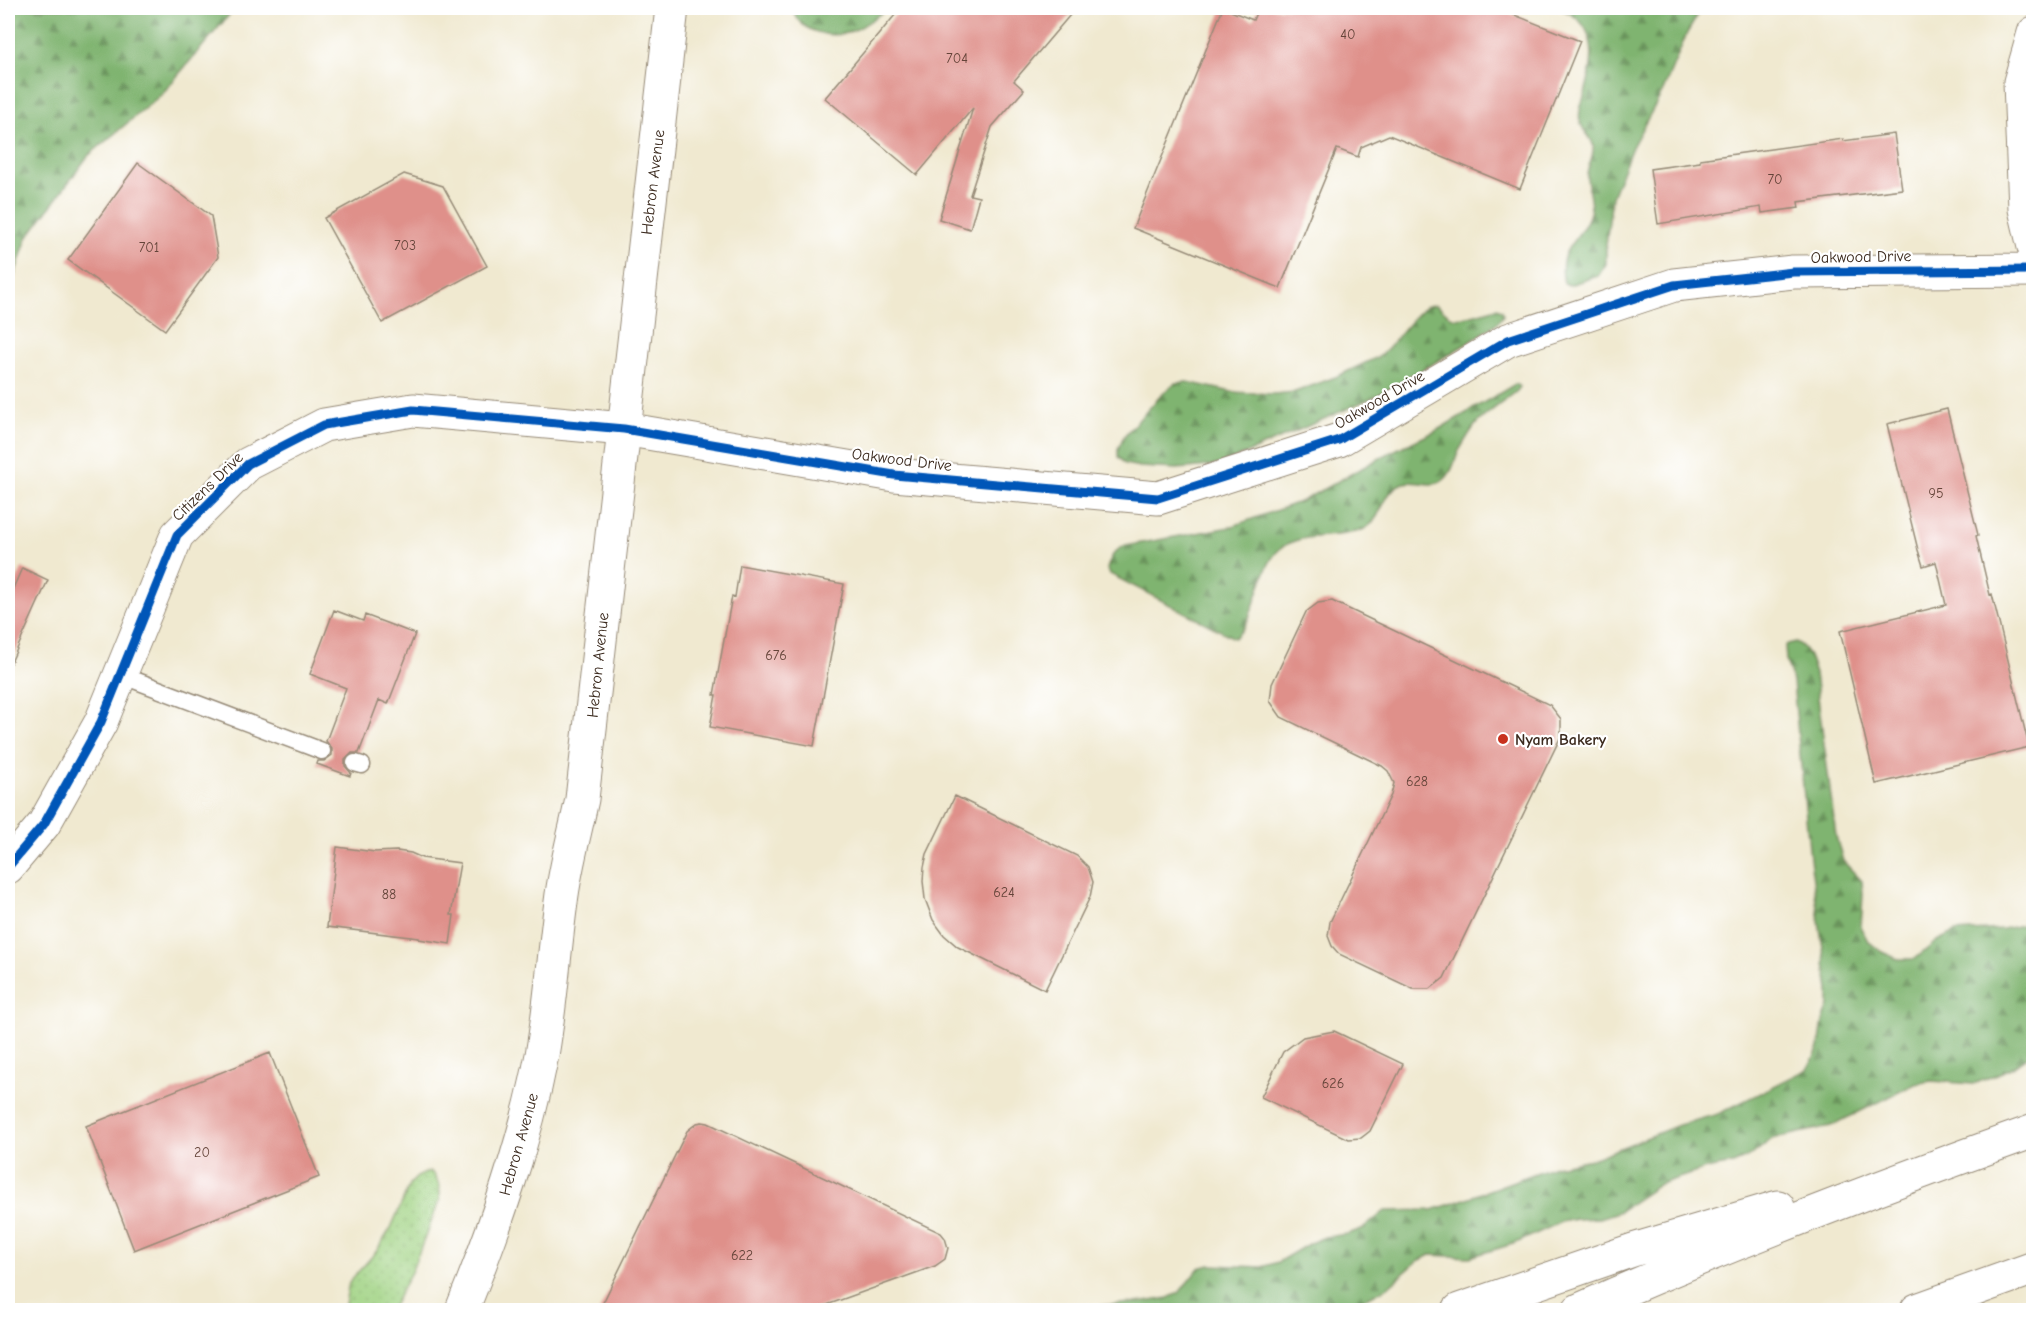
<svg xmlns="http://www.w3.org/2000/svg" width="2041" height="1318" viewBox="0 0 2041 1318" font-family="'Comic Neue',sans-serif">
<style>
.grass{fill:url(#grass-dots);stroke:#6d7e50;stroke-width:1.5}
.forest{fill:url(#forest-firs);stroke:#5d6f46;stroke-width:1.5}
.building{fill:#df908a}
.lines{fill:none;stroke-linecap:round;stroke-linejoin:round}
.service-casing{stroke:#968a77;stroke-width:19}
.minor-casing{stroke:#968a77;stroke-width:35}
.primary-casing{stroke:#968a77;stroke-width:35}
.motorway-casing{stroke:#968a77;stroke-width:35}
.service{stroke:#fff;stroke-width:16}
.minor{stroke:#fff;stroke-width:33}
.primary{stroke:#fff;stroke-width:33}
.motorway{stroke:#fff;stroke-width:33}
.cycleway-casing{stroke:#fff;stroke-width:13}
.cycleway{stroke:#0057b8;stroke-width:9}
.poi-dot{fill:#c8321e;stroke:#fff;stroke-width:2}
.labels{text-anchor:middle;stroke-width:4.5;stroke-linejoin:round;paint-order:stroke}
.number-label{font-size:14px;fill:#644439}
.street-label{font-size:16px;fill:#3b2a1e;stroke:#fff}
.poi-label{font-size:16px;font-weight:bold;fill:#3b2a1e;stroke:#fff;text-anchor:start}
</style>
<defs>
<pattern id="grass-dots" width="8" height="8" patternUnits="userSpaceOnUse" patternTransform="scale(1.5)"><rect width="8" height="8" fill="#9fd281"/><path d="M2 2h.1M6 6h.1" fill="none" stroke="#8ab46f" stroke-width="1.8" stroke-linecap="round"/></pattern>
<pattern id="forest-firs" width="22" height="20" patternUnits="userSpaceOnUse" patternTransform="scale(1.5)"><rect width="22" height="20" fill="#7fb46f"/><path d="M5 1l3.5 6h-7zM16 11l3.5 6h-7z" fill="#69935b"/></pattern>
</defs>
<rect width="100%" height="100%" fill="#fff"/>
<filter id="ink" filterUnits="userSpaceOnUse"><feTurbulence type="fractalNoise" baseFrequency=".0167" numOctaves="2"/><feDisplacementMap in="SourceGraphic" scale="12" xChannelSelector="R" yChannelSelector="G"/><feConvolveMatrix kernelMatrix="1 2 1 2 8 2 1 2 1" color-interpolation-filters="sRGB"/></filter>
<filter id="wash" filterUnits="userSpaceOnUse"><feTurbulence type="fractalNoise" baseFrequency=".008" numOctaves="4" result="noise"/><feDisplacementMap in="SourceGraphic" scale="24" xChannelSelector="R" yChannelSelector="G"/><feGaussianBlur stdDeviation="1.35" result="paint"/><feColorMatrix in="noise" values="0 0 0 0 0 0 0 0 0 0 0 0 0 0 0 0 0 1.4 0 .05"/><feComposite in="paint" operator="in"/></filter>
<g filter="url(#wash)">
<rect width="100%" height="100%" fill="#f0e9d0"/>
<!-- grass -->
<path class="grass" d="M 430,1171 C 439,1179 440,1187 440,1199 L 412,1270 L 391,1310 L 344,1310 L 349,1282 L 376,1252 L 391,1228 L 410,1184 L 417,1177 Z"/>
<!-- forest -->
<path class="forest" d="M 8,8 L 235,8 L 162,94 L 88,156 L 27,238 L 8,294 Z
M 792,8 L 888,8 C 877,15 865,27 852,31 C 830,40 799,32 792,8 Z
M 1560,8 L 1702,8 L 1687,33 L 1663,91 L 1632,147 L 1612,197 L 1606,245 L 1606,264 L 1598,276 L 1569,285 L 1564,283 C 1555,245 1583,240 1590,213 C 1593,202 1587,188 1587,176 C 1587,166 1595,155 1593,145 C 1591,135 1581,130 1580,121 C 1578,112 1582,103 1585,94 C 1591,70 1599,41 1579,20 C 1574,15 1566,11 1560,8 Z
M 1436,305 L 1453,318 L 1465,317 L 1497,308 L 1502,310 L 1503,315 L 1498,322 L 1476,338 L 1387,391 L 1220,465 L 1177,469 L 1140,467 L 1125,464 L 1118,457 L 1118,449 L 1124,436 L 1164,392 L 1176,383 L 1187,382 L 1232,392 L 1274,394 L 1295,392 L 1338,376 L 1382,355 L 1417,314 L 1426,306 Z
M 1515,384 L 1520,387 L 1517,391 C 1505,401 1489,411 1477,423 C 1471,430 1465,441 1460,449 C 1454,460 1453,474 1442,481 C 1430,489 1414,478 1401,484 C 1382,492 1383,520 1364,529 C 1340,540 1301,531 1280,549 C 1258,567 1256,624 1234,638 L 1110,574 L 1107,569 C 1111,557 1113,551 1125,546 L 1230,527 L 1302,501 L 1391,452 L 1434,432 Z
M 1796,642 C 1809,649 1811,662 1815,674 L 1836,836 L 1843,861 L 1862,881 L 1863,894 L 1861,928 L 1868,941 L 1882,952 L 1898,959 L 1915,959 L 1937,941 L 1955,932 L 2003,929 L 2033,923 L 2033,1052 L 2011,1068 L 1974,1084 L 1931,1081 L 1915,1084 L 1831,1126 L 1772,1139 L 1749,1157 L 1733,1164 L 1706,1169 L 1660,1184 L 1618,1212 L 1600,1218 L 1576,1219 L 1561,1222 L 1516,1243 L 1470,1257 L 1430,1255 L 1418,1261 L 1388,1287 L 1369,1297 L 1325,1310 L 1093,1310 L 1099,1306 L 1145,1302 L 1168,1298 L 1179,1293 L 1199,1268 L 1210,1265 L 1262,1267 L 1278,1262 L 1310,1243 L 1325,1237 L 1348,1234 L 1364,1228 L 1385,1211 L 1432,1210 L 1451,1204 L 1555,1166 L 1592,1159 L 1679,1125 L 1718,1114 L 1808,1069 L 1819,1048 L 1823,1021 L 1829,1006 L 1829,990 L 1810,859 L 1793,682 L 1786,660 L 1785,646 L 1788,644 Z"/>
<g id="blocks">
<!-- building -->
<path class="building" d="M 901,8 L 1076,8 L 1014,81 L 1024,90 L 992,127 L 970,195 L 979,197 L 970,229 L 939,219 L 973,108 L 917,175 L 825,98 Z
M 1223,8 L 1253,20 L 1258,8 L 1497,8 L 1580,41 L 1520,189 L 1389,135 L 1361,147 L 1358,157 L 1337,149 L 1280,288 L 1133,228 Z
M 1894,134 L 1902,189 L 1798,202 L 1799,208 L 1762,213 L 1761,207 L 1658,224 L 1650,169 L 1700,162 L 1700,159 L 1843,139 L 1843,141 Z
M 138,163 L 211,216 L 218,257 L 165,330 L 68,260 Z
M 404,174 L 443,186 L 487,266 L 382,323 L 324,218 Z
M 1947,409 L 1978,535 L 1976,536 L 1990,595 L 1992,594 L 2029,747 L 1876,784 L 1840,631 L 1946,605 L 1936,562 L 1923,566 L 1918,550 L 1887,424 Z
M 740,565 L 844,584 L 814,746 L 710,727 L 716,695 L 714,695 L 732,596 L 735,597 Z
M 22,568 L 48,580 L 8,669 L 8,600 Z
M 1332,601 L 1550,705 L 1561,719 L 1561,736 L 1444,978 L 1430,989 L 1413,989 L 1339,954 L 1332,946 L 1328,936 L 1330,922 L 1391,795 L 1394,783 L 1388,771 L 1382,766 L 1281,717 L 1270,701 L 1272,684 L 1306,612 L 1318,603 Z
M 334,610 L 363,621 L 365,615 L 415,634 L 388,704 L 379,700 L 359,753 L 352,753 L 345,760 L 345,766 L 351,773 L 350,776 L 317,764 L 318,761 L 324,761 L 332,755 L 332,749 L 326,741 L 346,688 L 310,674 Z
M 955,796 L 1077,856 L 1088,867 L 1093,882 L 1090,897 L 1045,990 L 958,947 L 944,935 L 933,920 L 925,899 L 923,881 L 924,867 L 927,854 Z
M 337,847 L 375,852 L 397,851 L 411,853 L 422,858 L 460,863 L 451,915 L 454,915 L 450,944 L 419,939 L 419,938 L 327,927 Z
M 1334,1031 L 1403,1064 L 1370,1131 L 1361,1138 L 1348,1139 L 1261,1097 L 1283,1052 L 1303,1037 Z
M 270,1053 L 319,1177 L 134,1250 L 86,1126 Z
M 702,1122 L 708,1123 L 941,1233 L 945,1238 L 948,1248 L 945,1259 L 935,1266 L 810,1311 L 599,1311 L 687,1131 L 697,1123 Z"/>
</g>
</g>
<g filter="url(#ink)">
<use href="#blocks" fill-opacity="0" stroke="#968a77" stroke-width="1.5"/>
<g class="lines">
<!-- service casing -->
<g class="service-casing">
<path id="service" d="M 121,675 L 322,751
M 355,763 L 362,765"/>
</g>
<!-- minor casing -->
<g class="minor-casing">
<path id="minor" d="M 2034,33 L 2020,82 L 2025,209 L 2034,247
M 8,867 L 44,824 L 101,722 L 177,535 L 248,464 L 324,425 L 413,410 L 624,429 L 894,475 L 1158,498 L 1339,440 L 1508,340 L 1674,285 L 1793,272 L 2034,270"/>
</g>
<!-- primary casing -->
<g class="primary-casing">
<path id="primary" d="M 462,1310 C 495,1228 525,1143 542,1055 C 551,1004 554,953 561,902 C 565,868 575,833 582,799 L 672,8"/>
</g>
<!-- motorway casing -->
<g class="motorway-casing">
<path id="motorway" d="M 1459,1310 L 1633,1250 L 1778,1207
M 1579,1310 C 1728,1244 1880,1186 2034,1131
M 1917,1310 L 2034,1268"/>
</g>
<!-- service -->
<use href="#service" class="service"/>
<!-- minor -->
<use href="#minor" class="minor"/>
<!-- primary -->
<use href="#primary" class="primary"/>
<!-- motorway -->
<use href="#motorway" class="motorway"/>
<!-- cycleway casing -->
<g class="cycleway-casing">
<path id="cycleway" d="M 8,867 L 44,824 L 101,722 L 177,535 L 248,464 L 324,425 L 413,410 L 624,429 L 894,475 L 1158,498 L 1339,440 L 1508,340 L 1674,285 L 1793,272 L 2034,270"/>
</g>
<!-- cycleway -->
<use href="#cycleway" class="cycleway"/>
</g>
</g>
<!-- markers -->
<circle class="poi-dot" cx="1503" cy="739" r="6"/>
<g class="labels">
<!-- number labels -->
<g class="number-label">
<text x="1348" y="39">40</text>
<text x="957" y="63">704</text>
<text x="1775" y="184">70</text>
<text x="405" y="250">703</text>
<text x="149" y="252">701</text>
<text x="1936" y="498">95</text>
<text x="776" y="660">676</text>
<text x="1417" y="786">628</text>
<text x="1004" y="897">624</text>
<text x="389" y="899">88</text>
<text x="1333" y="1088">626</text>
<text x="202" y="1157">20</text>
<text x="742" y="1260">622</text>
</g>
<!-- street labels -->
<g class="street-label">
<text transform="translate(652 182) rotate(-83)" y="6">Hebron Avenue</text>
<text transform="translate(1861 256) rotate(-1)" y="6">Oakwood Drive</text>
<text transform="translate(1379 399) rotate(-30)" y="6">Oakwood Drive</text>
<text transform="translate(902 459) rotate(7)" y="6">Oakwood Drive</text>
<text transform="translate(207 486) rotate(-44)" y="6">Citizens Drive</text>
<text transform="translate(597 665) rotate(-84)" y="6">Hebron Avenue</text>
<text transform="translate(518 1144) rotate(-74)" y="6">Hebron Avenue</text>
</g>
<!-- poi labels -->
<g class="poi-label">
<text x="1515" y="745">Nyam Bakery</text>
</g>
</g>
<!-- margin -->
<rect width="2041" height="1318" fill="none" stroke="#fff" stroke-width="30"/>
</svg>
